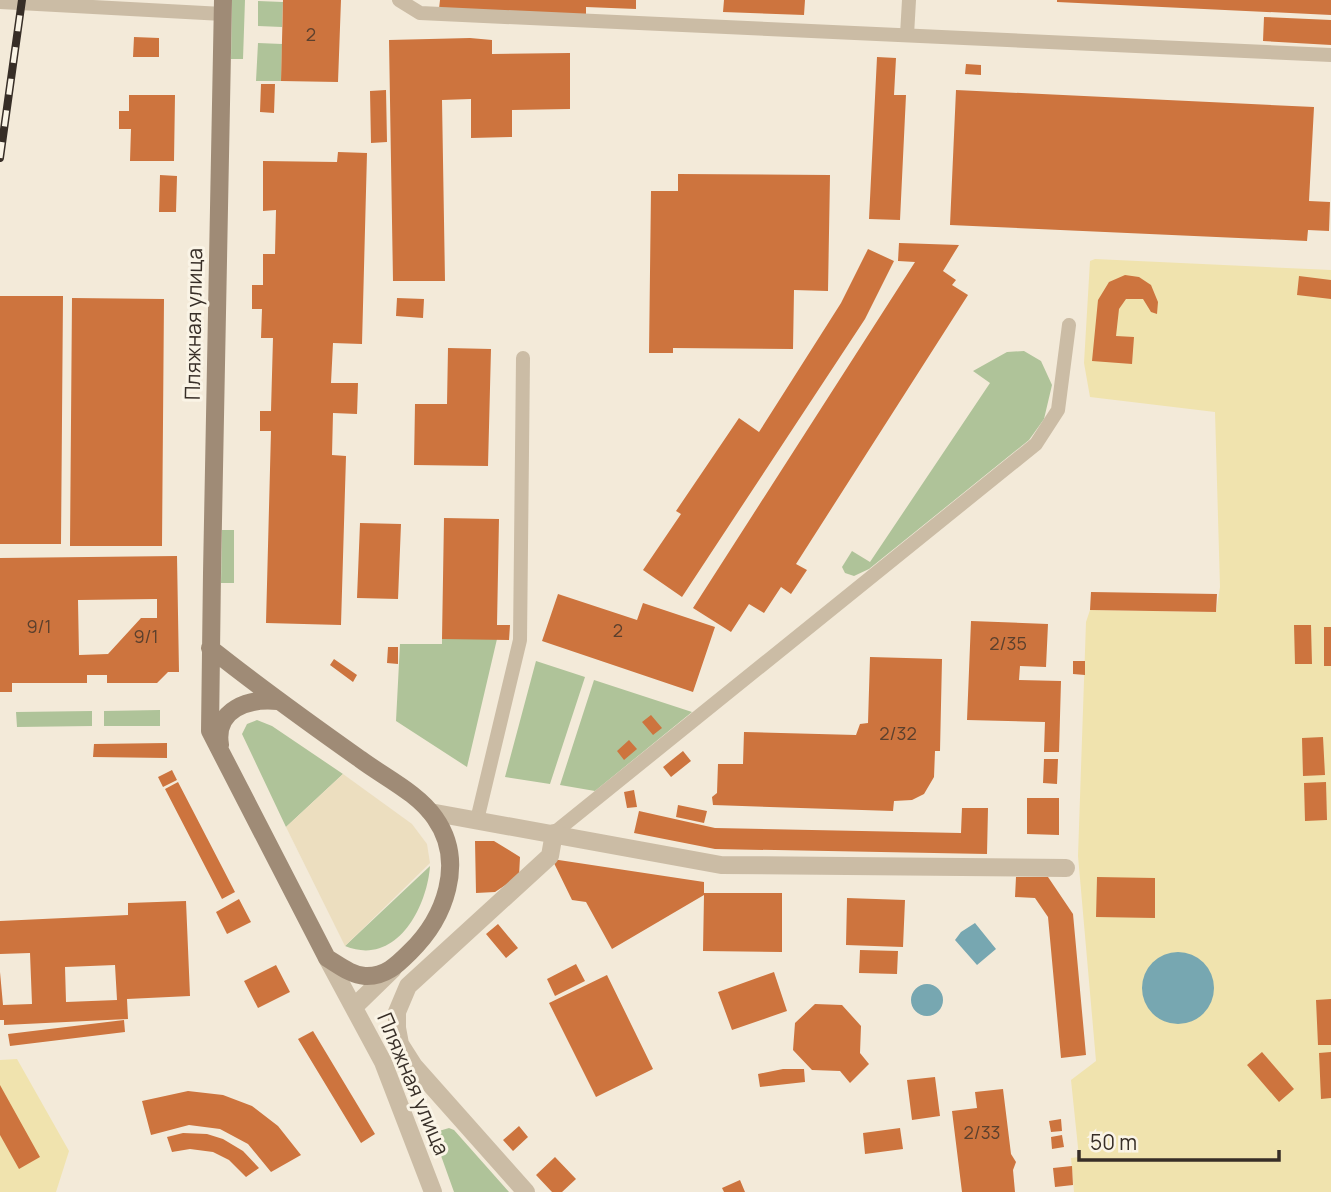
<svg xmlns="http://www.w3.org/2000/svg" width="1331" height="1192" viewBox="0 0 1331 1192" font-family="Manrope,sans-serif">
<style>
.green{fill:#afc399}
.sand{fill:#f0e3ae}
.plaza{fill:#ecdebf}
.water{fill:#77a7b1}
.building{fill:#cd743e;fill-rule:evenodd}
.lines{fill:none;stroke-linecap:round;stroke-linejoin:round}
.lane{stroke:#cbbca5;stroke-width:14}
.street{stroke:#cbbca5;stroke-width:18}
.secondary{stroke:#9f8b76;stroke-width:18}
.rail-casing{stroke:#372e27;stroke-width:8}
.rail{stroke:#faf4e6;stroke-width:5;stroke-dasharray:16;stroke-linecap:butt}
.labels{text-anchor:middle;stroke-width:6;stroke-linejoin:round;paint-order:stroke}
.number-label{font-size:18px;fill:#5c402d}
.street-label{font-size:21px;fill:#372e27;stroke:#faf4e6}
</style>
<rect width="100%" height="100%" fill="#f3ead9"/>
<!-- green -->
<path class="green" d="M 232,0 L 245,0 L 243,59 L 231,59 Z
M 258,1 L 283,2 L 282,27 L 258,26 Z
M 258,43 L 282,44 L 281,81 L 256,81 Z
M 1024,351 L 1041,361 L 1052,385 L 1044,419 L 1029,440 L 869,569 L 854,576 L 845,573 L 842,567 L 852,551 L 870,562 L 990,383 L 973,371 L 1007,352 Z
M 222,530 L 234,530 L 234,583 L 221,583 Z
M 442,639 L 497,639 L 467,767 L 396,721 L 400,644 L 442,644 Z
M 536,661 L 585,677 L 550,784 L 505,777 Z
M 594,680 L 692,712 L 595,791 L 560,785 Z
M 160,710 L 160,726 L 104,726 L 104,711 Z
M 92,711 L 92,726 L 17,727 L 16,712 Z
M 257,720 L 272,726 L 343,774 L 286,827 L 242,734 L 247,724 Z
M 430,866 C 427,908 396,967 345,946 Z
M 449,1128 L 454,1130 L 509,1192 L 454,1192 L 435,1139 L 439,1131 Z"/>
<!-- sand -->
<path class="sand" d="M 1095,259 L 1331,270 L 1331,1192 L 1074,1192 L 1071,1158 L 1079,1157 L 1071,1080 L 1096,1061 L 1078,856 L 1086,622 L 1090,610 L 1216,612 L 1220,587 L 1215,412 L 1090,397 L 1084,363 L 1090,261 Z
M 17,1059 L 69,1151 L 56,1192 L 0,1192 L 0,1060 Z"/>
<!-- plaza -->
<path class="plaza" d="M 343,774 L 412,824 L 427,844 L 430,863 L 345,946 L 286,827 Z"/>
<!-- water -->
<path class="water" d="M 975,923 L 996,949 L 977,965 L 955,940 L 961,932 Z
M1142 988a36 36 0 1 1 72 0a36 36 0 1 1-72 0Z
M911 1000a16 16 0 1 1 32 0a16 16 0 1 1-32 0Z"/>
<!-- building -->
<path class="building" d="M 283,0 L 341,0 L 338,82 L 281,81 Z
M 440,0 L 636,0 L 636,9 L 586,7 L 586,15 L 439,9 Z
M 724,0 L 805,0 L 804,15 L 723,12 Z
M 1057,0 L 1331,0 L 1331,15 L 1057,2 Z
M 1264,17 L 1331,20 L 1331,45 L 1263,41 Z
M 134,37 L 159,38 L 159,57 L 133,57 Z
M 470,38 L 492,40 L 492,54 L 570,53 L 570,109 L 512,110 L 512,137 L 471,138 L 471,99 L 442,100 L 445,281 L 393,281 L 389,40 Z
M 877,57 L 896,58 L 894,95 L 906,95 L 900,220 L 869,219 Z
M 966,64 L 981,65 L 981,75 L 965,74 Z
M 261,84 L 275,84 L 274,113 L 260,112 Z
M 386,90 L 387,142 L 371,143 L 370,91 Z
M 956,90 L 1314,107 L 1309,201 L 1330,202 L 1329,231 L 1308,230 L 1307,241 L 950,225 Z
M 129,95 L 175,95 L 174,161 L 130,161 L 131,129 L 119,129 L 119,111 L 129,111 Z
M 338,152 L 367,153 L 362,344 L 333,343 L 331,383 L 358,383 L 357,414 L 333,413 L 332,455 L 346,456 L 341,625 L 266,623 L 271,431 L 260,431 L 260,411 L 271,411 L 273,338 L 261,338 L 262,309 L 252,309 L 252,285 L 263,285 L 263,254 L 275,254 L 276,210 L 263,211 L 263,161 L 337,162 Z
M 678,174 L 830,175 L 828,291 L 794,290 L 793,349 L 673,348 L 673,353 L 649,353 L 651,191 L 678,191 Z
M 160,175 L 177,176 L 176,212 L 159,212 Z
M 899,243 L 959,245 L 943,271 L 956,280 L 952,285 L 968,295 L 796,564 L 807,570 L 791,594 L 781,587 L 764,613 L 749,604 L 731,632 L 693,608 L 915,262 L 898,261 Z
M 868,249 L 894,261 L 865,319 L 682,597 L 643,570 L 681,514 L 676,511 L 739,418 L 759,432 L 841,303 Z
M 1125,275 L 1139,277 L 1151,285 L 1158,302 L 1157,314 L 1151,312 L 1143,299 L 1126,299 L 1119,309 L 1116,336 L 1134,337 L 1132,364 L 1092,361 L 1098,300 L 1109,282 Z
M 1299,276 L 1331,280 L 1331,299 L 1297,295 Z
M 0,296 L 63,296 L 61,544 L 0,544 Z
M 72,298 L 164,299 L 162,546 L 70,546 Z
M 397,298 L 424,299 L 423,318 L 396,316 Z
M 448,348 L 491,349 L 488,466 L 414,465 L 415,404 L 447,404 Z
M 444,518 L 499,519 L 497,625 L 510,625 L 509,640 L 442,639 Z
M 360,523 L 401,524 L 398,599 L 357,598 Z
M 177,556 L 179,672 L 168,672 L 157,683 L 107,683 L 107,675 L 87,675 L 87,683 L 12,683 L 12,692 L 0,692 L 0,558 ZM 157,599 L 157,618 L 141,618 L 108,654 L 79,655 L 78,600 Z
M 1091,592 L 1217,594 L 1216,612 L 1090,610 Z
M 558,594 L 637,620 L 643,603 L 715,627 L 693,692 L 542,641 Z
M 971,621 L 1048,624 L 1046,667 L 1020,666 L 1019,680 L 1061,681 L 1059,752 L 1044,752 L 1045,722 L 967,720 Z
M 1294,625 L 1311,625 L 1312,664 L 1295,664 Z
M 1324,627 L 1331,627 L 1331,666 L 1324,666 Z
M 388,647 L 398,647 L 398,664 L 387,663 Z
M 870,657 L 942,659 L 940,751 L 935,751 L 934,777 L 924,794 L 912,800 L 894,801 L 893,811 L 713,805 L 712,797 L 717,793 L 718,764 L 743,764 L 744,732 L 856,735 L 860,724 L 868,723 Z
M 334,659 L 357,675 L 353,682 L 330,665 Z
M 1073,661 L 1085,661 L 1085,675 L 1073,674 Z
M 651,715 L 662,728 L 653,735 L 642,722 Z
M 1323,737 L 1325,775 L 1303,776 L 1302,738 Z
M 629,740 L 637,749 L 624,760 L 617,751 Z
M 167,743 L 167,758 L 93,757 L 94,744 Z
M 683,751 L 691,761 L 671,777 L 663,767 Z
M 1044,759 L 1058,759 L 1057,784 L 1043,783 Z
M 172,770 L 177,780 L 163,787 L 158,777 Z
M 178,782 L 235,892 L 222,899 L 165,789 Z
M 1326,782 L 1327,820 L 1305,821 L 1304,783 Z
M 634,790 L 637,807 L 627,808 L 624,792 Z
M 1027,798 L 1059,798 L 1059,835 L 1027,834 Z
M 678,805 L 707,811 L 704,823 L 676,817 Z
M 962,808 L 988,808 L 987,854 L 715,849 L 634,833 L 639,811 L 715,828 L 961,833 Z
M 475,841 L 494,841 L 520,857 L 519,876 L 495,892 L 476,893 Z
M 552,859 L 704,882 L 704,893 L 782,893 L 782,952 L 703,951 L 704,895 L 612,949 L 586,902 L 572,900 Z
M 1016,877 L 1048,877 L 1073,914 L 1086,1055 L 1061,1058 L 1048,917 L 1035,898 L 1015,897 Z
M 1097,877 L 1155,878 L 1155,918 L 1096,917 Z
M 847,898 L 905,900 L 903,947 L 846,945 Z
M 239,899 L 251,922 L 227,934 L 216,912 Z
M 186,901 L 190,996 L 127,999 L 128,1019 L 4,1025 L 4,1020 L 0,1020 L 0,972 L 3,1005 L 32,1004 L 30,953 L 0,954 L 0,921 L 128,915 L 128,903 ZM 115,965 L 117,1000 L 66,1002 L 65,967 Z
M 498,924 L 518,948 L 506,958 L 486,934 Z
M 860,950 L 898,951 L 897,974 L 859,973 Z
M 576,964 L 585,981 L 555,996 L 547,979 Z
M 276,965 L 290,992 L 258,1008 L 244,981 Z
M 774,972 L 787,1011 L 732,1030 L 718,992 Z
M 607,975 L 653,1069 L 596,1097 L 549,1003 Z
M 1331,999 L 1331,1045 L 1318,1045 L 1316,1000 Z
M 815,1004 L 842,1005 L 861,1026 L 860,1053 L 869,1064 L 850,1083 L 840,1071 L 812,1070 L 793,1050 L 795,1023 Z
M 124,1020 L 125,1032 L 10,1046 L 8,1034 Z
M 313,1031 L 375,1134 L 361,1143 L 298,1039 Z
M 1262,1052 L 1294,1089 L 1279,1102 L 1247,1065 Z
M 1331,1052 L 1331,1098 L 1321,1099 L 1319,1053 Z
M 783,1069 L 804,1069 L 805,1082 L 760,1087 L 758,1074 Z
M 935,1077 L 940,1116 L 912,1120 L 907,1080 Z
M 0,1085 L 40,1157 L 19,1169 L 0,1135 Z
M 1003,1089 L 1011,1154 L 1016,1162 L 1013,1170 L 1015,1192 L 962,1192 L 952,1111 L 977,1108 L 975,1092 Z
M 188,1091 L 223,1095 L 252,1106 L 278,1126 L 301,1155 L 271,1172 L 248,1144 L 220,1129 L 189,1125 L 151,1135 L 142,1101 Z
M 1061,1119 L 1062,1131 L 1051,1132 L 1049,1121 Z
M 519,1126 L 528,1137 L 513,1151 L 503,1140 Z
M 900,1128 L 903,1149 L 865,1154 L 863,1133 Z
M 183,1133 L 207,1134 L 223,1139 L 243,1151 L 259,1168 L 246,1177 L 229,1160 L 213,1152 L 190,1149 L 172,1152 L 167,1137 Z
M 1062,1135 L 1064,1147 L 1052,1149 L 1051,1137 Z
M 555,1157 L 576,1179 L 562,1192 L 552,1192 L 536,1175 Z
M 1072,1166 L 1073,1185 L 1055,1187 L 1053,1168 Z
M 740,1180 L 745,1192 L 724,1192 L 722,1188 Z"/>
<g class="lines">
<!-- lane -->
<path class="lane" d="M 399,0 L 420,13 L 1331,55
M 0,2 L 223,14
M 907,35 L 909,0
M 477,820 L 520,640 L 523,358
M 554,833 L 1036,444 L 1058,410 L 1069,325"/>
<!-- street -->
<path class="street" d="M 430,812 L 721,865 L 1066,868
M 327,958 L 383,1062 L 433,1192
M 354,1007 L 393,969
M 526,1192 L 414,1066 L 400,1044 L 397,1028 L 397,1012 L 408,986 L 550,856 L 554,833"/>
<!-- secondary -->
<path class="secondary" d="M 210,648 C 259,687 309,723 360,759 C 384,777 418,793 435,818 C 466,862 445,918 410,952 C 397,965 385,977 365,976 C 351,975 339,965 327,958 L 210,731 L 212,573 L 223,0
M 220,745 C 214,709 249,698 278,701"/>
<!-- rail casing -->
<g class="rail-casing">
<path id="rail" d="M 0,158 L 22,0"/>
</g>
<!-- rail -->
<use href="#rail" class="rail"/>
</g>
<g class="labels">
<!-- number labels -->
<g class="number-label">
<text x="311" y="41">2</text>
<text x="39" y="633">9/1</text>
<text x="618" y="637">2</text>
<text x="146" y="643">9/1</text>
<text x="1008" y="650">2/35</text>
<text x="898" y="740">2/32</text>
<text x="982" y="1139">2/33</text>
</g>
<!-- street labels -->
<g class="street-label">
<text transform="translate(194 324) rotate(-89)" y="7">Пляжная улица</text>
<text transform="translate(413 1084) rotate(67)" y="7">Пляжная улица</text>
</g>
</g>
<!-- scale -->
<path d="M1079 1150v10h200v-10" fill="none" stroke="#372e27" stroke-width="3.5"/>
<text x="1090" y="1150" font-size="21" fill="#372e27" stroke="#faf4e6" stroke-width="5" paint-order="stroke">50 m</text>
</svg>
